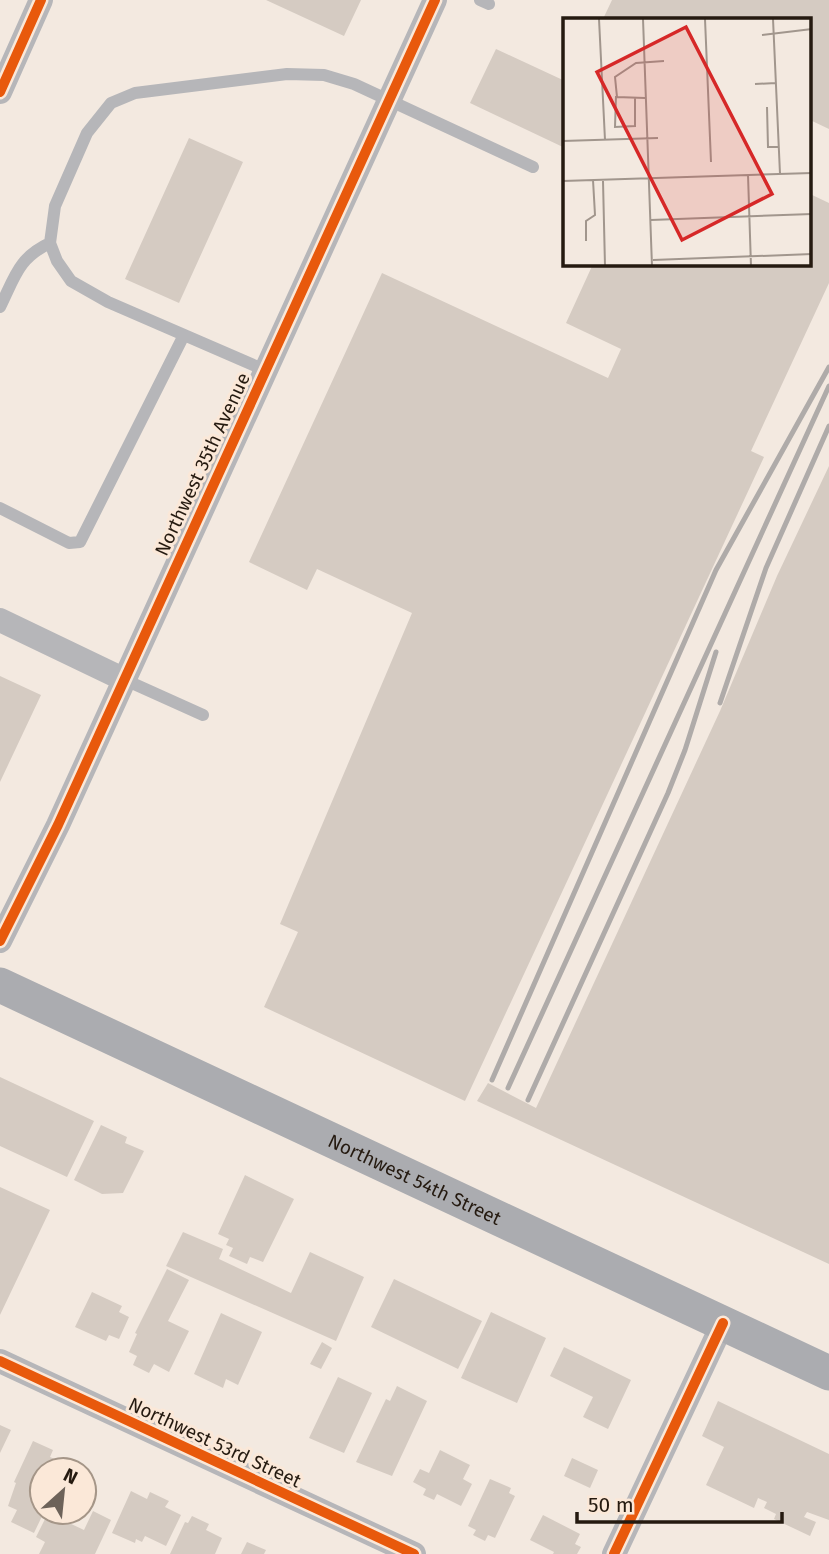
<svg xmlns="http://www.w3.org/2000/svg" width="829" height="1554" viewBox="0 0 829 1554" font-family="'Fira Sans',sans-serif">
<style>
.building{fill:#d5cbc2}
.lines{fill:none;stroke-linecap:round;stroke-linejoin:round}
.service{stroke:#b6b6b9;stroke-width:12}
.minor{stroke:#b6b6b9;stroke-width:24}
.secondary{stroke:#abacb0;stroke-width:35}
.rail{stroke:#afaba9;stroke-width:5}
.cycleway-casing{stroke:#fbe8d8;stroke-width:15}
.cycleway{stroke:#e8590c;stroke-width:10}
.labels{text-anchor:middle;stroke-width:6;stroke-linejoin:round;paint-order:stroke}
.street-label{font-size:19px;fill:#251a10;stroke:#fbe8d8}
.inset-road{fill:none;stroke:#a1968d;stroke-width:2}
.view{fill:#d62828;fill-opacity:0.15;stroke:#d62828;stroke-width:3.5}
.inset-edge{fill:none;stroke:#251a10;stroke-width:3.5}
</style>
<rect width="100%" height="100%" fill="#f3e9e0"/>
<!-- building -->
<path class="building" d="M 266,0 L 361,0 L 344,36 Z
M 612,0 L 829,0 L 829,129 L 810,120 L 810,19 L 603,19 Z
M 496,49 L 565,81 L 565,148 L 470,103 Z
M 189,138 L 243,162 L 179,303 L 125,279 Z
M 810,194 L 829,203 L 829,283 L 751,451 L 764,457 L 465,1101 L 264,1007 L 298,932 L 280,924 L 412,613 L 317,569 L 307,590 L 249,562 L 382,273 L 608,378 L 621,349 L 566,323 L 593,264 L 810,264 Z
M 829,466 L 829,1264 L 477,1101 L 488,1083 L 536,1108 L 720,711 L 777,576 Z
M 0,676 L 41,695 L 0,782 Z
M 0,1077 L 94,1121 L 67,1177 L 0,1146 Z
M 101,1125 L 127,1137 L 125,1143 L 144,1151 L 123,1193 L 102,1194 L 74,1180 Z
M 245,1175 L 294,1199 L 263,1262 L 250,1257 L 247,1264 L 229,1256 L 233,1248 L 226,1245 L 229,1239 L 218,1234 Z
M 0,1187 L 50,1210 L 0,1315 Z
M 183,1232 L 223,1249 L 219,1259 L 291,1293 L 310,1252 L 364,1277 L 336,1341 L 166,1266 Z
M 167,1269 L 189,1280 L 168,1321 L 189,1331 L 169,1372 L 154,1364 L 149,1373 L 133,1365 L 137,1356 L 129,1352 L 137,1334 L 135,1333 Z
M 394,1279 L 482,1321 L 458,1369 L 371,1327 Z
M 92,1292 L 122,1306 L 119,1312 L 129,1317 L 119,1339 L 109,1335 L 106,1341 L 75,1327 Z
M 491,1312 L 546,1338 L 517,1403 L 461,1378 Z
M 221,1313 L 262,1332 L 238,1385 L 226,1379 L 223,1388 L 194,1374 Z
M 322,1342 L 332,1348 L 321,1369 L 310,1364 Z
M 564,1347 L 631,1380 L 608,1429 L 583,1417 L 593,1397 L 550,1376 Z
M 338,1377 L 372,1393 L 344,1453 L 309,1438 Z
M 397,1386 L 427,1401 L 392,1476 L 356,1462 L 386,1399 L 390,1401 Z
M 718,1401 L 829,1454 L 829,1520 L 807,1512 L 804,1517 L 816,1522 L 810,1536 L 774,1519 L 776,1514 L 764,1508 L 767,1502 L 758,1498 L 754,1508 L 706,1485 L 724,1447 L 702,1436 Z
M 0,1425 L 11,1430 L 0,1453 Z
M 33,1441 L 53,1450 L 50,1457 L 66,1464 L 64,1470 L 42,1470 L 42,1512 L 44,1512 L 34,1533 L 11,1522 L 17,1510 L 8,1506 L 16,1483 L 14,1482 Z
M 440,1450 L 470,1465 L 463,1479 L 472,1484 L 461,1506 L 437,1494 L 434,1500 L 423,1495 L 426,1489 L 413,1482 L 420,1469 L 429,1473 Z
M 572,1458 L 598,1470 L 590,1488 L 564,1476 Z
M 490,1479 L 511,1488 L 509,1493 L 515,1496 L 495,1538 L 488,1535 L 485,1541 L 473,1535 L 476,1530 L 468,1526 Z
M 131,1491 L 147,1499 L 150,1492 L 169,1501 L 165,1507 L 181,1515 L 166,1546 L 145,1536 L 142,1542 L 136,1539 L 135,1543 L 112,1533 Z
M 93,1511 L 111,1520 L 95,1554 L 39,1554 L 45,1542 L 36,1537 L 48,1513 L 84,1530 Z
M 543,1515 L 580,1534 L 575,1544 L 581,1547 L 577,1554 L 553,1554 L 554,1552 L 530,1540 Z
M 192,1516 L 209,1524 L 206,1530 L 222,1538 L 215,1554 L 170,1554 L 185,1522 L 188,1523 Z
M 247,1542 L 266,1550 L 264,1554 L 241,1554 Z"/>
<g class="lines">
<!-- service -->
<path class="service" d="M 480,0 L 489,4
M 0,307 C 15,277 18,258 50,243
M 265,370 L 108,302 L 71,281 L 57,261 L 50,243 L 55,206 L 87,133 L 111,103 L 135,93 L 287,74 L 324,75 L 354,84 L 533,167
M 0,508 L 69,543 L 80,542 L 184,335
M 123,679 L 203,715"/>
<!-- minor -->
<path class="minor" d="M 0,92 L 41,0
M 0,620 L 123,679
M 0,941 L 58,825 L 435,0
M 0,1361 L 414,1554
M 614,1554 L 723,1323"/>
<!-- secondary -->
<path class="secondary" id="s1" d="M 0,985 L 829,1373"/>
<!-- rail -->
<path class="rail" d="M 720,703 L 766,568 L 829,426
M 492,1080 L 716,570 L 829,367
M 508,1088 L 829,386
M 528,1100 L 668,793 L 685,750 L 716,652"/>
<!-- cycleway casing -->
<g class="cycleway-casing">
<path id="cycleway" d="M 0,92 L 41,0
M 0,941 L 58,825 L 435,0
M 0,1361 L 414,1554
M 614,1554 L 723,1323"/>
</g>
<!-- cycleway -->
<use href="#cycleway" class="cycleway"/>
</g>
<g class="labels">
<!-- street labels -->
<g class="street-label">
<text transform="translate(202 464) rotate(-65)" y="7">Northwest 35th Avenue</text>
<text dy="7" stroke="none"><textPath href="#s1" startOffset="458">Northwest 54th Street</textPath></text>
<text transform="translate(215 1442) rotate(25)" y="7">Northwest 53rd Street</text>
</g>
</g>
<!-- overview -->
<g transform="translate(563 18)">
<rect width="248" height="248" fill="#f3e9e0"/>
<path class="inset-road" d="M 36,1 L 42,122M 80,1 L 89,248M 142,1 L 148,144M 210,1 L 217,156M 199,17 L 249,11M 192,66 L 213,65M 53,78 L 52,109 L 72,108 L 72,80M 82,80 L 54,79 L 52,59 L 73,45 L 101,43M 204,89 L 205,129 L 216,129M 0,123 L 95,120M 185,157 L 188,248M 0,163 L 249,155M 40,163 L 42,248M 88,202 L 249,196M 23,223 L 23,203 L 32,197 L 30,162M 90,242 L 249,236"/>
<path class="view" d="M 123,9 L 209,176 L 119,222 L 34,54 Z"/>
<rect width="248" height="248" class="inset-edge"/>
</g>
<!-- north arrow -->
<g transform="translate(63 1491) rotate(27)"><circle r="33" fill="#fbe8d8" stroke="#a59688" stroke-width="2"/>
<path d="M0-5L12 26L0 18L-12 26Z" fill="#6d6259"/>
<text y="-10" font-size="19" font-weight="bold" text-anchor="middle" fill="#251a10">N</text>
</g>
<!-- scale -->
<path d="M577 1512v10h205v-10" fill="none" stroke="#251a10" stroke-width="3.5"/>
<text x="588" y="1512" font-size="21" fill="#251a10" stroke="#fbe8d8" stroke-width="5" paint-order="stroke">50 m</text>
</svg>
